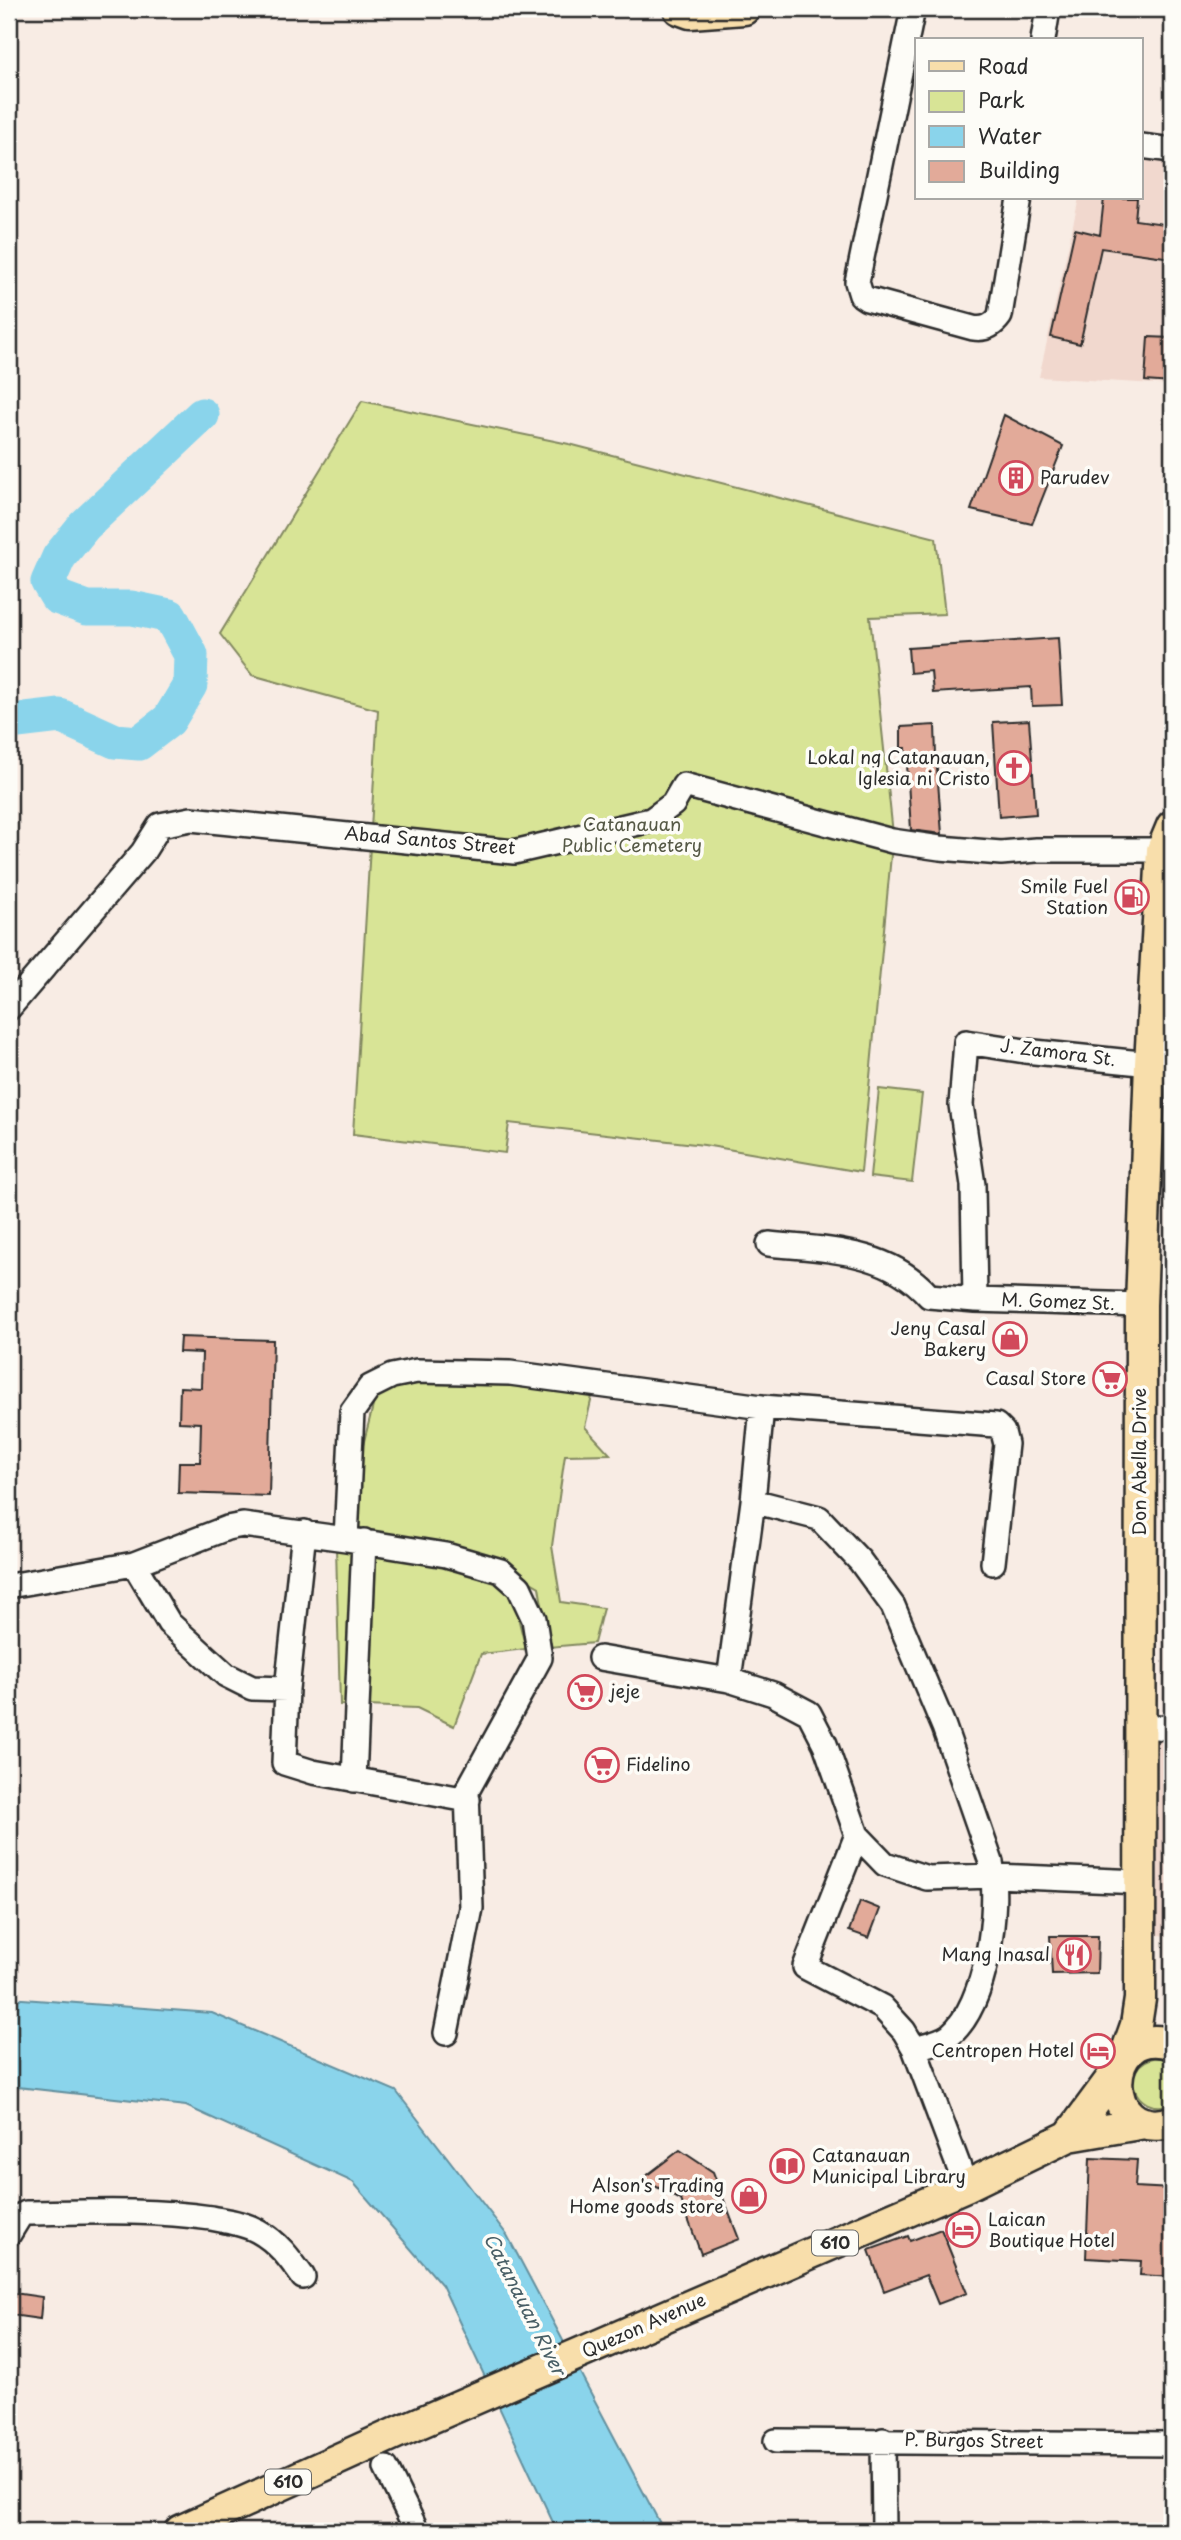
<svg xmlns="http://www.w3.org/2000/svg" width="1181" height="2540" viewBox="0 0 1181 2540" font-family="'Playpen Sans',sans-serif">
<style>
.built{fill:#f1d8ce}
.green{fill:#d8e496;stroke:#828860;stroke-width:2}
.water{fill:#8ad4eb;stroke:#64909e;stroke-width:2}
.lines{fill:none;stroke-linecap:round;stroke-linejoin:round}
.river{stroke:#8ad4eb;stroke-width:35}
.building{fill:#e2aa99;stroke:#2b2b2b;stroke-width:2}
.minor-casing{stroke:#2b2b2b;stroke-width:28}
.major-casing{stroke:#2b2b2b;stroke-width:35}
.minor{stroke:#fdfcf7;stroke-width:23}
.major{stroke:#f8deab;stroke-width:30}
.labels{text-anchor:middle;stroke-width:7;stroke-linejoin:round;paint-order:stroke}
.shield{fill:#fdfcf7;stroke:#6a6a68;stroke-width:2}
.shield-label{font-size:16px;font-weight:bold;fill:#2b2b2b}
.poi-label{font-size:18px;fill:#2b2b2b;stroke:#fdfcf7;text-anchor:end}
.park-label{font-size:18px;fill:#565946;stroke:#fdfcf7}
.street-label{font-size:18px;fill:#2b2b2b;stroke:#fdfcf7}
.water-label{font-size:19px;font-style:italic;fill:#485e65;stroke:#fdfcf7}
</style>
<rect width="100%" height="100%" fill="#f8ece4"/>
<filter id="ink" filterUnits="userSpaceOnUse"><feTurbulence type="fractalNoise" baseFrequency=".0143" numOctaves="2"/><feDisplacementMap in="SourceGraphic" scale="14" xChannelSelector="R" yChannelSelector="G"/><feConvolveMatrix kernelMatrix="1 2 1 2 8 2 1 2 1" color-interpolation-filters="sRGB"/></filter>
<g filter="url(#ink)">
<!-- built -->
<path class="built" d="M 1141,154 L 1172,158 L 1172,385 L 1039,377 L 1079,198 L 1141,198 Z
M 1158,1731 L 1172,1732 L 1172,1936 L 1157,1935 Z"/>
<!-- green -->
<path class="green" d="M 362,401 L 569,444 L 936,538 L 945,614 L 870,617 L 893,834 L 861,1172 L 704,1145 L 509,1123 L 505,1153 L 353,1134 L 378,710 L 252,675 L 220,634 Z
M 879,1089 L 922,1094 L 912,1182 L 870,1177 Z
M 421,1376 L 594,1388 L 585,1427 L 610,1454 L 565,1455 L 552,1546 L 561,1602 L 603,1608 L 594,1643 L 549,1647 L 539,1587 L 488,1557 L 354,1533 L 359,1461 L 376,1394 Z
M 336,1547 L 501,1571 L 518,1604 L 519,1621 L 526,1649 L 481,1654 L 454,1726 L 417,1708 L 340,1705 Z
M 1157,2057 L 1169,2058 L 1172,2061 L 1172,2104 C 1132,2118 1117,2064 1157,2057 Z"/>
<!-- water -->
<path class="water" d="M 9,1998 L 212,2013 L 396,2091 L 507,2235 L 664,2531 L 557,2531 L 442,2285 L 353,2182 L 186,2106 L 9,2086 Z"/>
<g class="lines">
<!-- river -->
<path class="river" d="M 9,722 L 60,716 L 115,741 L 139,743 L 169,720 L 190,685 L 191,655 L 170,616 L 132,608 L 87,608 L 57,597 L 48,582 L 59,557 L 84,526 L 202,415"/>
</g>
<!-- building -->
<path class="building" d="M 1104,198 L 1137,198 L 1135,220 L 1172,225 L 1172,258 L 1101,248 L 1080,344 L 1051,337 L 1075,229 L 1100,235 Z
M 1148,337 L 1172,338 L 1172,383 L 1145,381 Z
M 1004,415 L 1063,446 L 1032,524 L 971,510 Z
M 1058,638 L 1062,705 L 1032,706 L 1031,687 L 933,693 L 931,671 L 910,673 L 908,648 Z
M 1029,720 L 1036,814 L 999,817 L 993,722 Z
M 935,725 L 936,756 L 942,834 L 911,830 L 906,748 L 901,748 L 901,727 Z
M 180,1337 L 273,1340 L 269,1496 L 178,1493 L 179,1462 L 200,1462 L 201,1423 L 179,1422 L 180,1387 L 201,1388 L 202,1353 L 179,1352 Z
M 860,1901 L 880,1909 L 869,1938 L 849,1931 Z
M 1050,1936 L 1098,1936 L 1097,1973 L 1052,1974 Z
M 680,2150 L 713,2172 L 739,2239 L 701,2254 L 681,2200 L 642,2179 Z
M 1090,2158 L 1137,2160 L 1135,2187 L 1172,2189 L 1172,2277 L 1140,2275 L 1141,2261 L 1086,2258 Z
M 941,2229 L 967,2293 L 938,2304 L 926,2275 L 884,2291 L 869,2250 L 908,2236 L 910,2241 Z
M 14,2293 L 42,2297 L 40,2319 L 11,2315 Z"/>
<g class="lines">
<!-- minor casing -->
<g class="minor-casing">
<path id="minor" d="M 913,9 L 857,282 L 861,295 L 867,299 L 973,328 C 985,330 993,326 1000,316 L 1019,198
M 1043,40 L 1048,9
M 1141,146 L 1172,150
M 9,1008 L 143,852 L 160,825 L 191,819 L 514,852 L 651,820 L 673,804 L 684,785 L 892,841 L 940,848 L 1001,853 L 1036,850 L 1162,850
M 769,1244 C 827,1250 888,1249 929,1296 L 975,1300 L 1141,1305
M 975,1300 L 973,1185 L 961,1105 L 966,1042 L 1025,1051 L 1150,1064
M 753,1501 L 819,1518 L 860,1561 L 893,1606 L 944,1727 L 991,1862 C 1000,1908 987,2004 950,2035 C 941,2042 925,2045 914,2048
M 304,1532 L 287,1689 L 284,1763 L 313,1772 L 468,1800
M 134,1564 L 169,1623 L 226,1675 L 252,1688 L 287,1689
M 9,1586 L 134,1564 L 227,1528 L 243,1525 L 346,1539
M 600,1658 L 729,1680 L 773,1694 L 809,1713 L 825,1744 L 857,1835 L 885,1864 L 927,1878 L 994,1876 L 1141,1882
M 729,1680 L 753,1501 L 762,1407
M 1139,1726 L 1172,1728
M 354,1780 L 364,1541
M 857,1835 L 805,1967 L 882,2007 L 904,2031 L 914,2048 L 966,2186
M 446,2033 L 471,1908 L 467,1791 L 540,1658 L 534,1619 L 519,1587 L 501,1571 L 446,1555 L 346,1539 L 352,1412 L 370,1387 L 392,1376 L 417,1371 L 510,1373 L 762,1407 L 996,1425 L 1003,1432 L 1006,1444 L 993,1563
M 9,2234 L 20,2216 L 26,2213 C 88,2212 150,2209 211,2218 C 226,2221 244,2223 258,2231 C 278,2242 290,2259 303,2277
M 883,2440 L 884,2531
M 776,2441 L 1172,2444
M 386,2468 L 417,2531"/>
</g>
<!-- major casing -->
<g class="major-casing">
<path id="major" d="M 679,9 L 690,13 L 744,9
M 1172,2044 C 1101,2020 1097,2144 1172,2122
M 1125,2056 L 1136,2025 L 1140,1999 L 1141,1305 L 1150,1064 L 1162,850 L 1172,826
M 1069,2136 L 1117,2071
M 180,2531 L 396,2433 L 966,2186 L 1069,2136 L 1145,2123"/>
</g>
<!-- minor -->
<use href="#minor" class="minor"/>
<!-- major -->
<use href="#major" class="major"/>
</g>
</g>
<!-- icons -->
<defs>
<g id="building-ring" transform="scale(1.75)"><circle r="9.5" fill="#fdfcf7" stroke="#d1495b" stroke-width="1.5"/><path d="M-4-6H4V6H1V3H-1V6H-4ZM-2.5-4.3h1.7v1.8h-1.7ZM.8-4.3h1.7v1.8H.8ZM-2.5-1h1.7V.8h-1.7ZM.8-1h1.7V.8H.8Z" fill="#d1495b"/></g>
<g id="church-ring" transform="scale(1.75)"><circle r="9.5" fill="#fdfcf7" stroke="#d1495b" stroke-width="1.5"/><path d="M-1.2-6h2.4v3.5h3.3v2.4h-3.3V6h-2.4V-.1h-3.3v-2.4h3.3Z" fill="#d1495b"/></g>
<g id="fuel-ring" transform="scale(1.75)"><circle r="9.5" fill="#fdfcf7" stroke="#d1495b" stroke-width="1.5"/><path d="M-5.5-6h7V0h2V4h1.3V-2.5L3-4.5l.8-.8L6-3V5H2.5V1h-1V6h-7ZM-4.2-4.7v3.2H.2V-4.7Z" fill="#d1495b"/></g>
<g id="shop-ring" transform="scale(1.75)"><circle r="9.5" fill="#fdfcf7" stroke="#d1495b" stroke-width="1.5"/><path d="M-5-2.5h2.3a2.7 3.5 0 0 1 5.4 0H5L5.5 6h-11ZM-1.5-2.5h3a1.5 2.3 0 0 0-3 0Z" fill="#d1495b"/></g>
<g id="supermarket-ring" transform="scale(1.75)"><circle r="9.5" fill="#fdfcf7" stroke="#d1495b" stroke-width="1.5"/><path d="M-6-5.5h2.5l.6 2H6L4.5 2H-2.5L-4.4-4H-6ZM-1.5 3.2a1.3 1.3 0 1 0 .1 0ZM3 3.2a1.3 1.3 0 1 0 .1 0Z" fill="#d1495b"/></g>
<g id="restaurant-ring" transform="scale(1.75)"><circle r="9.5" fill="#fdfcf7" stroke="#d1495b" stroke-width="1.5"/><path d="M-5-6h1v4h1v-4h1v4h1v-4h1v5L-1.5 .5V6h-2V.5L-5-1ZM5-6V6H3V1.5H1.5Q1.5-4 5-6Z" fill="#d1495b"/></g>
<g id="hotel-ring" transform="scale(1.75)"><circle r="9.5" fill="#fdfcf7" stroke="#d1495b" stroke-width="1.5"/><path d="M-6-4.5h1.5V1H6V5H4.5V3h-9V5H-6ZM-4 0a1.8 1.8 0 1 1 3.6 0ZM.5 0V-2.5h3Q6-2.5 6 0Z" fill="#d1495b"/></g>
<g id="library-ring" transform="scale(1.75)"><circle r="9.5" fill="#fdfcf7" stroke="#d1495b" stroke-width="1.5"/><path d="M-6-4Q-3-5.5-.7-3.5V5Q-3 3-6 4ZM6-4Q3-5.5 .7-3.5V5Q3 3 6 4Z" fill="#d1495b"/></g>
</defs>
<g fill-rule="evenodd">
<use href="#building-ring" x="1016" y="478"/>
<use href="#church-ring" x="1014" y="768"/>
<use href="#fuel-ring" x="1132" y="897"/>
<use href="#shop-ring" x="1010" y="1339"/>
<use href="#supermarket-ring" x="1110" y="1379"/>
<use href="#supermarket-ring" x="585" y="1692"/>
<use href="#supermarket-ring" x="602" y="1765"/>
<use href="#restaurant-ring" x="1074" y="1955"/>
<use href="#hotel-ring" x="1098" y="2051"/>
<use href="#library-ring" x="787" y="2166"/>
<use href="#shop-ring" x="749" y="2196"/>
<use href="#hotel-ring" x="963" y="2230"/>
</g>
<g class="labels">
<!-- shield labels -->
<g class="shield">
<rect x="812" y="2230.5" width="46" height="25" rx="5"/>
<rect x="265" y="2469.5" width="46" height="25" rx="5"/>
</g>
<g class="shield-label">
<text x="835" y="2249">610</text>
<text x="288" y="2488">610</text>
</g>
<!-- poi labels -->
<g class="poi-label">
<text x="1040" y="484" text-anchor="start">Parudev</text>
<text x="990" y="764">Lokal ng Catanauan,<tspan x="990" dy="21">Iglesia ni Cristo</tspan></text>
<text x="1108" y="893">Smile Fuel<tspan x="1108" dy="21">Station</tspan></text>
<text x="986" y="1335">Jeny Casal<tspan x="986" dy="21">Bakery</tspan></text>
<text x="1086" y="1385">Casal Store</text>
<text x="610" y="1698" text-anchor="start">jeje</text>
<text x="626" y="1771" text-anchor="start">Fidelino</text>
<text x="1050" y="1961">Mang Inasal</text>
<text x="1074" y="2057">Centropen Hotel</text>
<text x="812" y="2162" text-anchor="start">Catanauan<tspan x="812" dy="21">Municipal Library</tspan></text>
<text x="724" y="2192">Alson's Trading<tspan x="724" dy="21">Home goods store</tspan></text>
<text x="988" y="2226" text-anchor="start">Laican<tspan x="988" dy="21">Boutique Hotel</tspan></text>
</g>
<!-- park labels -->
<g class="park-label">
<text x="632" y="831">Catanauan<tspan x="632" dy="21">Public Cemetery</tspan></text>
</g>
<!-- street labels -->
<g class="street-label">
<text transform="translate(430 841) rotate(5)" y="6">Abad Santos Street</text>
<text transform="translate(1058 1053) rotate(7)" y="6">J. Zamora St.</text>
<text transform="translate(1058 1302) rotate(2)" y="6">M. Gomez St.</text>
<text transform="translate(1140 1462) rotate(-90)" y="6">Don Abella Drive</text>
<text transform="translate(644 2326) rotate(-24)" y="6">Quezon Avenue</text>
<text transform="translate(974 2441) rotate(1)" y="6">P. Burgos Street</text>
</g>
<!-- water labels -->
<g class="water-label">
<text transform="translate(525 2304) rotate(63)" y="7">Catanauan River</text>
</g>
</g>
<!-- margin -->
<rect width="1181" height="2540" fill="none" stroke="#fdfcf7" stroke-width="35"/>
<rect x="18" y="18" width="1146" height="2505" fill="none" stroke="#2b2b2b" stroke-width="2.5" filter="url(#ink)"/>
<!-- legend -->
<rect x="915" y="38" width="228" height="161" fill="#fdfcf7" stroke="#a9a8a5" stroke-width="2"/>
<rect x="929" y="61" width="35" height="10" fill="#f8deab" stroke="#a9a8a5" stroke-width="2"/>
<text x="978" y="74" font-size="21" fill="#2b2b2b">Road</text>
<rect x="929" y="91" width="35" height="21" fill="#d8e496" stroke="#a9a8a5" stroke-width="2"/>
<text x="978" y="108" font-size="21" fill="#2b2b2b">Park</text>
<rect x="929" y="126" width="35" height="21" fill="#8ad4eb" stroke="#a9a8a5" stroke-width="2"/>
<text x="978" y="144" font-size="21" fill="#2b2b2b">Water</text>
<rect x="929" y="161" width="35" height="21" fill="#e2aa99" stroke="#a9a8a5" stroke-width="2"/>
<text x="978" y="178" font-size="21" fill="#2b2b2b">Building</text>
</svg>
